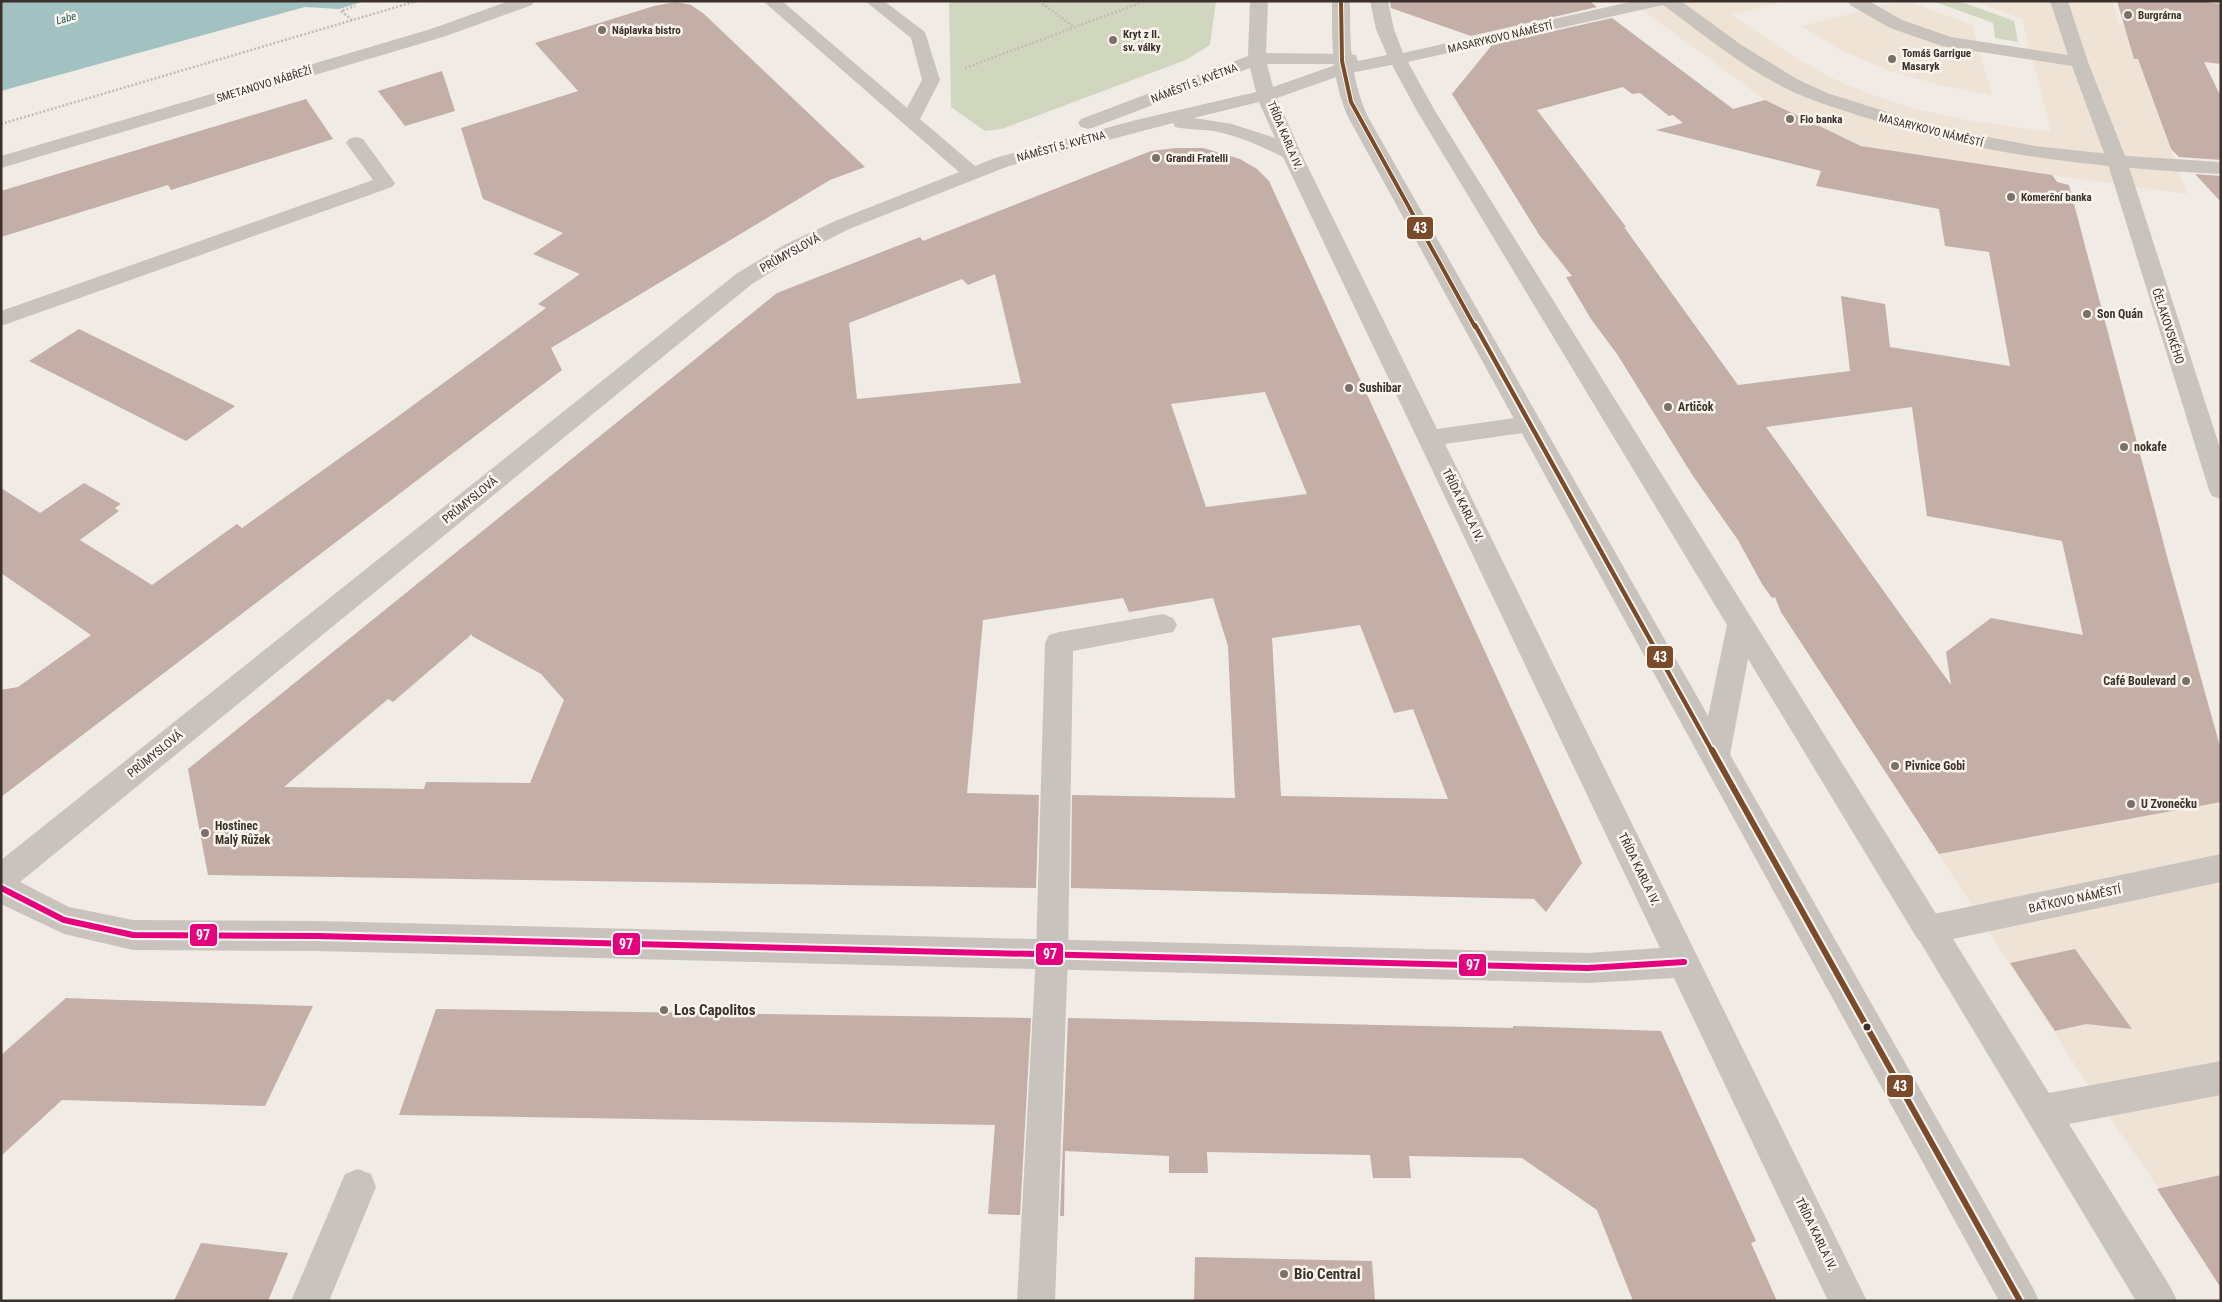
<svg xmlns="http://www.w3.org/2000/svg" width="2222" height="1302" viewBox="0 0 2222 1302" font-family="'Roboto Condensed',sans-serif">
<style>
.green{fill:#d1d6bf}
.plaza{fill:#eee3d5}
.water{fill:#a1c2c1}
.building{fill:#c3afa7;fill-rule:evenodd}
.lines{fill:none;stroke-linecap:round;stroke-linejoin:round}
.path{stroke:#c2bbb6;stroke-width:2.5;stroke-dasharray:2 2;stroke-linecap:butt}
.service{fill:#c9c3be;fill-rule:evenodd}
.pedestrian{fill:#c9c3be;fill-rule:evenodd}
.minor{fill:#c9c3be;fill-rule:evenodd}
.tertiary{fill:#c9c3be;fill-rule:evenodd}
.bus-1-far2-casing{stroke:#fbf5ee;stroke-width:6}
.bus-1-far1-casing{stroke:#fbf5ee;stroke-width:8}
.bus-1-casing{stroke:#fbf5ee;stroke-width:10}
.bus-2-casing{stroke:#fbf5ee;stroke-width:10}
.bus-1-far2{stroke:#7a4b2a;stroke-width:4}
.bus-1-far1{stroke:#7a4b2a;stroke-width:4.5}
.bus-1{stroke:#7a4b2a;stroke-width:6}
.bus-2{stroke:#e5007d;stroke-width:6}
.poi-dot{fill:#7a716c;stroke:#fbf5ee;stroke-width:2}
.bus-dot{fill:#3b302b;stroke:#fbf5ee;stroke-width:2}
.labels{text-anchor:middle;stroke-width:5;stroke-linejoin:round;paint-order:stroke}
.far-poi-label{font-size:11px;font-weight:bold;fill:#3b302b;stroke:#fbf5ee;text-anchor:start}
.far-water-label{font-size:11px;font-style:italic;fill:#1f5a5e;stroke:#fbf5ee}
.far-street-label{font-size:11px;fill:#3b302b;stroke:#fbf5ee}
.street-label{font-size:12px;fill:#3b302b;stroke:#fbf5ee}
.poi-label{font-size:12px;font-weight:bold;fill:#3b302b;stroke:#fbf5ee;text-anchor:start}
.near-poi-label{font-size:15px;font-weight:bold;fill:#3b302b;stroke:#fbf5ee;text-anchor:start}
.line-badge{stroke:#fbf5ee;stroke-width:2}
.badge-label{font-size:14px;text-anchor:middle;font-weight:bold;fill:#fff}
</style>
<rect width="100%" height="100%" fill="#f0ebe5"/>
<!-- green -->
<path class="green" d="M 949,1 L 1216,1 L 1210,45 L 1186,60 L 1002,129 L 985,131 L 951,107 Z
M 1933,1 L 1959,1 L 2014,21 L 2018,42 L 1995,38 L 1993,23 Z"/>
<!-- plaza -->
<path class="plaza" d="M 1630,1 L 1786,1 L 1731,15 L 1800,60 L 1834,79 L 1870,94 L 1915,109 L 1972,121 L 2051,132 L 2022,19 L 1974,1 L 2112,1 L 2118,23 L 2123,24 L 2134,59 L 2138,59 L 2187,194 L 1931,158 L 1859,145 L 1765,100 Z
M 1902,1 L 1907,1 L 1972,25 L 1992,95 L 1944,86 L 1889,71 L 1841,50 L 1801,26 Z
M 2221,800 L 2221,1176 L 2160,1190 L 2099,1102 L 1939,854 Z"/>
<!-- water -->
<path class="water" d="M 1,1 L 365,1 L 339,9 L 305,7 L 1,91 Z"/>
<!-- building -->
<path class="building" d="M 1390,1 L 1589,1 L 1597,7 L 1471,36 L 1391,8 Z
M 2117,1 L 2197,1 L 2221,4 L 2221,64 L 2204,62 L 2221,97 L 2221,160 L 2179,157 L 2171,149 L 2138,59 L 2134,59 Z
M 676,2 L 691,5 L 704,14 L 865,167 L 830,180 L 551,348 L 562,370 L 1,797 L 1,690 L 18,687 L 91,635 L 1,573 L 1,488 L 40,513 L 84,483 L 121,504 L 115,508 L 119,511 L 80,540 L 152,585 L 237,524 L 242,528 L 393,420 L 546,308 L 538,304 L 580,274 L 533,254 L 563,233 L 483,199 L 461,128 L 578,91 L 535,43 L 654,6 Z
M 1612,18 L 1733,109 L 1765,100 L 1861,146 L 2052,175 L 2057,182 L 2069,185 L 2168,560 L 2221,750 L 2221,802 L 1939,854 L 1781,612 L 1775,597 L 1772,598 L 1762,584 L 1738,540 L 1693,476 L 1617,354 L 1591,319 L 1566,277 L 1572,276 L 1540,236 L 1452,94 L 1492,45 ZM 1623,87 L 1632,94 L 1640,93 L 1669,116 L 1673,115 L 1683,123 L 1656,130 L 1821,171 L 1816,186 L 1939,209 L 1945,246 L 1989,252 L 2010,366 L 1890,347 L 1885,304 L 1841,296 L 1850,371 L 1738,385 L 1624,227 L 1626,227 L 1537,110 ZM 1912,407 L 1927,516 L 2062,541 L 2083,635 L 1991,618 L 1946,652 L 1951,685 L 1766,427 Z
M 442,71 L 455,111 L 405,126 L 378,91 Z
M 306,99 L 333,139 L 171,190 L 168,185 L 1,237 L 1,191 Z
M 1176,148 L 1203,148 L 1240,159 L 1257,169 L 1269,181 L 1582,863 L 1546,912 L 1534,899 L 1071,888 L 1072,795 L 1235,798 L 1228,646 L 1213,598 L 1129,612 L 1123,598 L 983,620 L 967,793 L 1039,795 L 1036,888 L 208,875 L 188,769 L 777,293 L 920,237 L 923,241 L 1151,151 ZM 995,274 L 1021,383 L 857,399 L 849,323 L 962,279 L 968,285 ZM 1265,392 L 1307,494 L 1206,507 L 1171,404 ZM 1360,625 L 1394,713 L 1413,709 L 1448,799 L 1281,796 L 1272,638 ZM 472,634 L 472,636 L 541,674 L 564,700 L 530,783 L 426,782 L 424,789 L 284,787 L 388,699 L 393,702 Z
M 2195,174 L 2221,176 L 2221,202 Z
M 79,329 L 235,406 L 186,441 L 29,361 Z
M 2075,949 L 2132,1029 L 2086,1024 L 2055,1031 L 2010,963 Z
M 66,998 L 121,1000 L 313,1006 L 265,1106 L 62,1100 L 1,1156 L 1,1055 Z
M 436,1009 L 1031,1018 L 1020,1215 L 988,1214 L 995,1125 L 399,1115 Z
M 1068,1018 L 1513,1028 L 1513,1026 L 1661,1031 L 1756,1241 L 1751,1243 L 1777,1301 L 1633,1301 L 1597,1210 L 1522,1158 L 1409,1156 L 1411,1178 L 1373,1178 L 1370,1155 L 1207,1152 L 1208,1173 L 1169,1173 L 1169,1156 L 1065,1151 L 1064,1216 L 1060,1216 Z
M 2221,1175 L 2221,1288 L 2157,1189 Z
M 201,1243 L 288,1253 L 268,1301 L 174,1301 Z
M 1195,1257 L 1372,1261 L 1375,1301 L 1194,1301 Z"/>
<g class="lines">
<!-- path -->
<path class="path" d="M 1039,1 L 1074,27
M 352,20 L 341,11 L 355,6
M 965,68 L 1145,1
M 1,124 L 417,1"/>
<!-- service -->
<path class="service" d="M 865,1 L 884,1 L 925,32 L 940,80 L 918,123 L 911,125 L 904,123 L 901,119 L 922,80 L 911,38 Z
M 1163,614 L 1173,618 L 1177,625 L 1173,632 L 1073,651 L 1068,955 L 1055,1301 L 1017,1301 L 1036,955 L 1045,643 L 1049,635 L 1059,632 Z
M 358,1169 L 371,1174 L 376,1187 L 329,1301 L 291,1301 L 345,1174 Z"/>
<!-- pedestrian -->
<path class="pedestrian" d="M 1848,1 L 1869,1 L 1902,20 L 1951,37 L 2068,55 L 2050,1 L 2068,1 L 2088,62 L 2127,161 L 2221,451 L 2221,499 L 2212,496 L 2209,490 L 2107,161 L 2072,66 L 1942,46 L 1890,28 L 1850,5 Z
M 2221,854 L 2221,882 L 1953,939 L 2049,1093 L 2221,1061 L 2221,1095 L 2069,1124 L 2171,1288 L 2177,1301 L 2136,1301 L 1913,930 L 1918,920 L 1929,915 Z"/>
<!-- minor -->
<path class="minor" d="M 509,1 L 534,1 L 532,5 L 443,37 L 1,168 L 1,156 L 431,29 Z
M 763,1 L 782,1 L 975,166 L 995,158 L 1136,120 L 1256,92 L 1250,68 L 1095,127 L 1088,129 L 1081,127 L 1078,123 L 1081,119 L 1248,56 L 1250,1 L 1268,1 L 1266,53 L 1350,54 L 1356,55 L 1358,61 L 1387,55 L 1376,29 L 1370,1 L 1388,1 L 1394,29 L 1403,53 L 1634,1 L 1681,1 L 1743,46 L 1797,79 L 1827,93 L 1906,118 L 1946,129 L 2035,146 L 2128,156 L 2221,162 L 2221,174 C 2101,168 1982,156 1867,118 C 1839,109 1811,101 1785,88 C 1741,66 1703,34 1663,5 L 1408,62 L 1435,111 L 1940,920 L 1945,930 L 1940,940 L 1929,945 L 1918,940 L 1748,659 L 1730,755 L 1725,764 L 1715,767 L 1705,764 L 1700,755 L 1727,625 L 1417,111 L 1392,65 L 1345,74 L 1277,98 L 1301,153 L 1437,429 L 1529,416 L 1537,418 L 1541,424 L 1537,430 L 1529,432 L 1445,444 L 1867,1301 L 1828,1301 L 1674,978 L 1588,983 L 317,951 L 133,950 L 64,934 L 1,904 L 1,860 L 736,274 L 784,245 L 835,221 L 959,172 ZM 1267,64 L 1338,64 L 1273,87 ZM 1259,102 L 1275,138 L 1232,124 L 1194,118 ZM 1173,123 L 1175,127 C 1188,130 1201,129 1214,131 C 1238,136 1261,146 1283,157 L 1660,948 L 1588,953 L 317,921 L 133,920 L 69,907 L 20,882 L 752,284 L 798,255 L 849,229 L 1009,166 Z
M 356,137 L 363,139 L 392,179 L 395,183 L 392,187 L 1,326 L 1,311 L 373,180 L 346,143 L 349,139 Z"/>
<!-- tertiary -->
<path class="tertiary" d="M 1332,1 L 1350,1 C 1350,44 1350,77 1368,117 L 2033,1288 L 2039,1301 L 1999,1301 L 1348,117 C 1331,77 1332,44 1332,1 Z"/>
<!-- bus-1-far2 casing -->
<g class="bus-1-far2-casing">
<path id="bus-1-far2" d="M 1341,1 L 1342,61 L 1351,102 L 1475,327"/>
</g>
<!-- bus-1-far1 casing -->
<g class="bus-1-far1-casing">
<path id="bus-1-far1" d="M 1475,325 L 1712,751"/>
</g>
<!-- bus-1 casing -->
<g class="bus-1-casing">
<path id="bus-1" d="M 1712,750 L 2020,1301"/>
</g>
<!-- bus-2 casing -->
<g class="bus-2-casing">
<path id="bus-2" d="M 1,888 L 64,920 L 133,935 L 317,936 L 1588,968 L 1684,962"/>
</g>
<!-- bus-1-far2 -->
<use href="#bus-1-far2" class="bus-1-far2"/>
<!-- bus-1-far1 -->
<use href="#bus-1-far1" class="bus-1-far1"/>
<!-- bus-1 -->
<use href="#bus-1" class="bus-1"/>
<!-- bus-2 -->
<use href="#bus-2" class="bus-2"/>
</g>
<!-- markers -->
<g class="poi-dot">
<circle cx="2128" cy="15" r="5"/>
<circle cx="602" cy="30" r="5"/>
<circle cx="1113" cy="40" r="5"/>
<circle cx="1892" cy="59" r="5"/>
<circle cx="1790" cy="119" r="5"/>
<circle cx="1156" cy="158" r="5"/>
<circle cx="2011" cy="197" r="5"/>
<circle cx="2087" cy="314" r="5"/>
<circle cx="1349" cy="388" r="5"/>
<circle cx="1668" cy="407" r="5"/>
<circle cx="2124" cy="447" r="5"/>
<circle cx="2186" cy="681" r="5"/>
<circle cx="1895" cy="766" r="5"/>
<circle cx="2131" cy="804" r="5"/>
<circle cx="205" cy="833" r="5"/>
<circle cx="664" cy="1010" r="5"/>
<circle cx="1284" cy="1274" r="5"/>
</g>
<circle class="bus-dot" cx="1867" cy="1027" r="4.5"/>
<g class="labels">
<!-- far-poi labels -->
<g class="far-poi-label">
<text x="2138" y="19">Burgrárna</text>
<text x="612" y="34">Náplavka bistro</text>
<text x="1123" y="38">Kryt z II.<tspan x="1123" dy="13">sv. války</tspan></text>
<text x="1902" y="57">Tomáš Garrigue<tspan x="1902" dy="13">Masaryk</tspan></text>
<text x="1800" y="123">Fio banka</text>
<text x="1166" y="162">Grandi Fratelli</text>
<text x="2021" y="201">Komerční banka</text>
</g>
<!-- far-water labels -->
<g class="far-water-label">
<text transform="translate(66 18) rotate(-15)" y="4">Labe</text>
</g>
<!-- far-street labels -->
<g class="far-street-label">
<text transform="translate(1500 37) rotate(-13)" y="4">MASARYKOVO NÁMĚSTÍ</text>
<text transform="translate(1194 83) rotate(-21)" y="4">NÁMĚSTÍ 5. KVĚTNA</text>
<text transform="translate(264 84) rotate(-17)" y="4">SMETANOVO NÁBŘEŽÍ</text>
<text transform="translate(1931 130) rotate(14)" y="4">MASARYKOVO NÁMĚSTÍ</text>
<text transform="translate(1285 135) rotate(67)" y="4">TŘÍDA KARLA IV.</text>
<text transform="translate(1061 146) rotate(-15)" y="4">NÁMĚSTÍ 5. KVĚTNA</text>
</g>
<!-- street labels -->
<g class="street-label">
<text transform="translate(790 253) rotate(-29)" y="4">PRŮMYSLOVÁ</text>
<text transform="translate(2168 326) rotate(72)" y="4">ČELAKOVSKÉHO</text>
<text transform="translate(470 500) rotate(-39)" y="4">PRŮMYSLOVÁ</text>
<text transform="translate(1463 505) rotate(64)" y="4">TŘÍDA KARLA IV.</text>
<text transform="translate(155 754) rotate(-39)" y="4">PRŮMYSLOVÁ</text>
<text transform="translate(1639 869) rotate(64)" y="4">TŘÍDA KARLA IV.</text>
<text transform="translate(2075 899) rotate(-12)" y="4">BAŤKOVO NÁMĚSTÍ</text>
<text transform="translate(1816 1234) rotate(64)" y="4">TŘÍDA KARLA IV.</text>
</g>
<!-- poi labels -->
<g class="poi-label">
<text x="2097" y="318">Son Quán</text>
<text x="1359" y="392">Sushibar</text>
<text x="1678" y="411">Artičok</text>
<text x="2134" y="451">nokafe</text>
<text x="2176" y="685" text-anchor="end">Café Boulevard</text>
<text x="1905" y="770">Pivnice Gobi</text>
<text x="2141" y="808">U Zvonečku</text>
<text x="215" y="830">Hostinec<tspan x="215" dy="14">Malý Růžek</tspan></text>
</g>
<!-- near-poi labels -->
<g class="near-poi-label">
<text x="674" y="1015">Los Capolitos</text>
<text x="1294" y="1279">Bio Central</text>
</g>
</g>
<g class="line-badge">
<rect x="1406" y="216" width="28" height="24" rx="5" fill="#7a4b2a"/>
<rect x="1646" y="645" width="28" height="24" rx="5" fill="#7a4b2a"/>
<rect x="189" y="923" width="29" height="24" rx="5" fill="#e5007d"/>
<rect x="612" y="932" width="29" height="24" rx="5" fill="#e5007d"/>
<rect x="1035" y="942" width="29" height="24" rx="5" fill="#e5007d"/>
<rect x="1458" y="953" width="29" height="24" rx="5" fill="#e5007d"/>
<rect x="1886" y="1074" width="28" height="24" rx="5" fill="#7a4b2a"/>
</g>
<g class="badge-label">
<text x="1420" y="233">43</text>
<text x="1660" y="662">43</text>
<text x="203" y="940">97</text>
<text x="626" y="949">97</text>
<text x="1050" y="959">97</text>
<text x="1473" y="970">97</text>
<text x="1900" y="1091">43</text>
</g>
<!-- border -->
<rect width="2222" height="1302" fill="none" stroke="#3b302b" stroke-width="5"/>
</svg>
